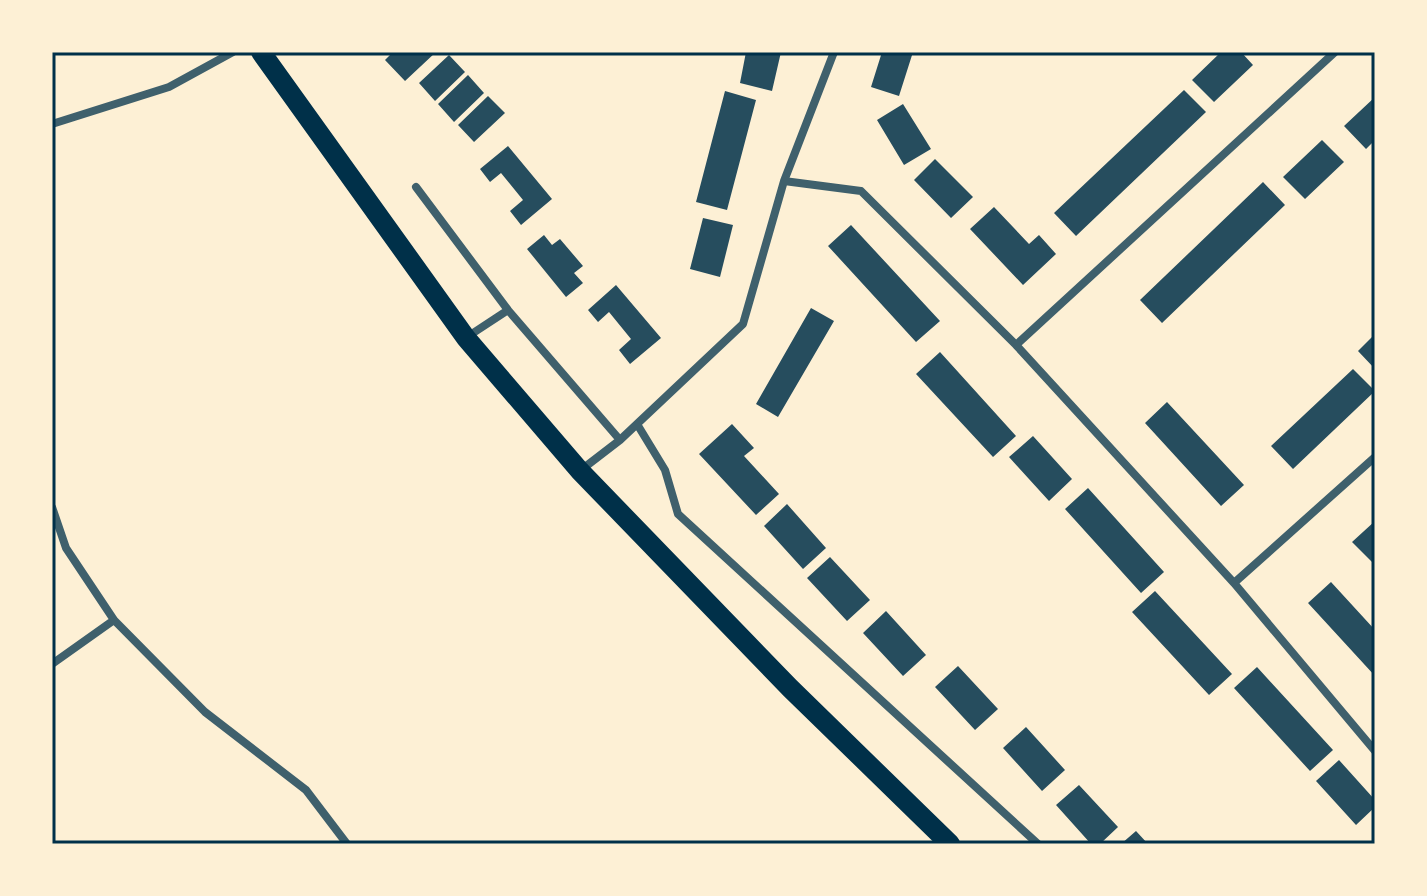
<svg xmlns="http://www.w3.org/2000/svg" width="1427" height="896" viewBox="0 0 1427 896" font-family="'DejaVu Sans',sans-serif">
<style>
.building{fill:#264d5e}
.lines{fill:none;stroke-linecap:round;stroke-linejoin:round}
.minor{stroke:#3f606c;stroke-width:8}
.primary{stroke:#003049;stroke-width:20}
.neatline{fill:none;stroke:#003049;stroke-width:3}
</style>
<rect width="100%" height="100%" fill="#fdf0d5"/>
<!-- building -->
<path class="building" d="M 393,52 L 436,52 L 405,81 L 385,60 Z
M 746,52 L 781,52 L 772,91 L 740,83 Z
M 882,52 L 913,52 L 899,96 L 871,87 Z
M 1221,52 L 1241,52 L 1253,65 L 1214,102 L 1192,80 Z
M 449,55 L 465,72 L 435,101 L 419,83 Z
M 468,75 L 484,93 L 454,122 L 438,104 Z
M 1184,90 L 1206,112 L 1076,236 L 1054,213 Z
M 725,91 L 756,100 L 727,210 L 696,202 Z
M 488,96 L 505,113 L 474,142 L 458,125 Z
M 1375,97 L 1375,140 L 1366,149 L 1344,126 Z
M 903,104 L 931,149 L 904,165 L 877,120 Z
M 1322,140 L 1344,162 L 1305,199 L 1283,177 Z
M 508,146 L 552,199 L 521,225 L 510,211 L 523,200 L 501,173 L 490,182 L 480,169 Z
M 935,159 L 973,197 L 951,218 L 914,180 Z
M 1263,182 L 1285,205 L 1162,323 L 1140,300 Z
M 994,207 L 1029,244 L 1039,235 L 1056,254 L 1023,285 L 970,229 Z
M 703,218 L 733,225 L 720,277 L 690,269 Z
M 851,225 L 940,321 L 916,342 L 828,246 Z
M 544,235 L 552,245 L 560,239 L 583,266 L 574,273 L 583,283 L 566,297 L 527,249 Z
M 616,285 L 661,338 L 630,364 L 619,350 L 631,339 L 609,312 L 598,322 L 588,310 Z
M 811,308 L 834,321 L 778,417 L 756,404 Z
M 1375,334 L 1375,369 L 1358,351 Z
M 940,352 L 1016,436 L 993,457 L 916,374 Z
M 1353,369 L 1375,391 L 1293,469 L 1271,446 Z
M 1167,402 L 1244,485 L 1221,506 L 1145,423 Z
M 732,424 L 754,448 L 744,456 L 779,494 L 756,515 L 699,454 Z
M 1033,436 L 1072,479 L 1049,501 L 1009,457 Z
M 1088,488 L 1164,572 L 1141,593 L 1065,509 Z
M 787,504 L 826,548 L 803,569 L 764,526 Z
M 1375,521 L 1375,565 L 1352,542 Z
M 830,557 L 870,600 L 847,621 L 807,578 Z
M 1331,582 L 1375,630 L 1375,676 L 1308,603 Z
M 1155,591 L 1232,674 L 1209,695 L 1132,612 Z
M 886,611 L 926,655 L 903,676 L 863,633 Z
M 958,666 L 998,709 L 975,730 L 935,687 Z
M 1257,667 L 1333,750 L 1310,771 L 1234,688 Z
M 1026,727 L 1065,770 L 1042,791 L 1003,748 Z
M 1339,760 L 1375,800 L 1375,807 L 1356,825 L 1316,781 Z
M 1079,785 L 1118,827 L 1100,844 L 1091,844 L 1056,805 Z
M 1136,831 L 1148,844 L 1121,844 Z"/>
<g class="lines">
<!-- minor -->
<path class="minor" d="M 52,124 L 169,87 L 233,52
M 784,181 L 861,191 L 1016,345 L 1234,583 L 1375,751
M 416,187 L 508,310 L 620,440
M 467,337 L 508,310
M 1016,345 L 1335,52
M 637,424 L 665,470 L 678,514 L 1038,844
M 581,470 L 620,440 L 743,324 L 784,181 L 834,52
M 52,507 L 66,548 L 114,620 L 205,712 L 306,790 L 347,844
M 1234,583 L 1375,457
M 52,664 L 114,620"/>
<!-- primary -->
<path class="primary" d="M 261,52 L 466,338 L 580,471 L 790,688 L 950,844"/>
</g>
<!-- border -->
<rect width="1427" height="896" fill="none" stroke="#fdf0d5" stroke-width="108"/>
<rect x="54" y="54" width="1319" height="788" class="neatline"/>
</svg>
